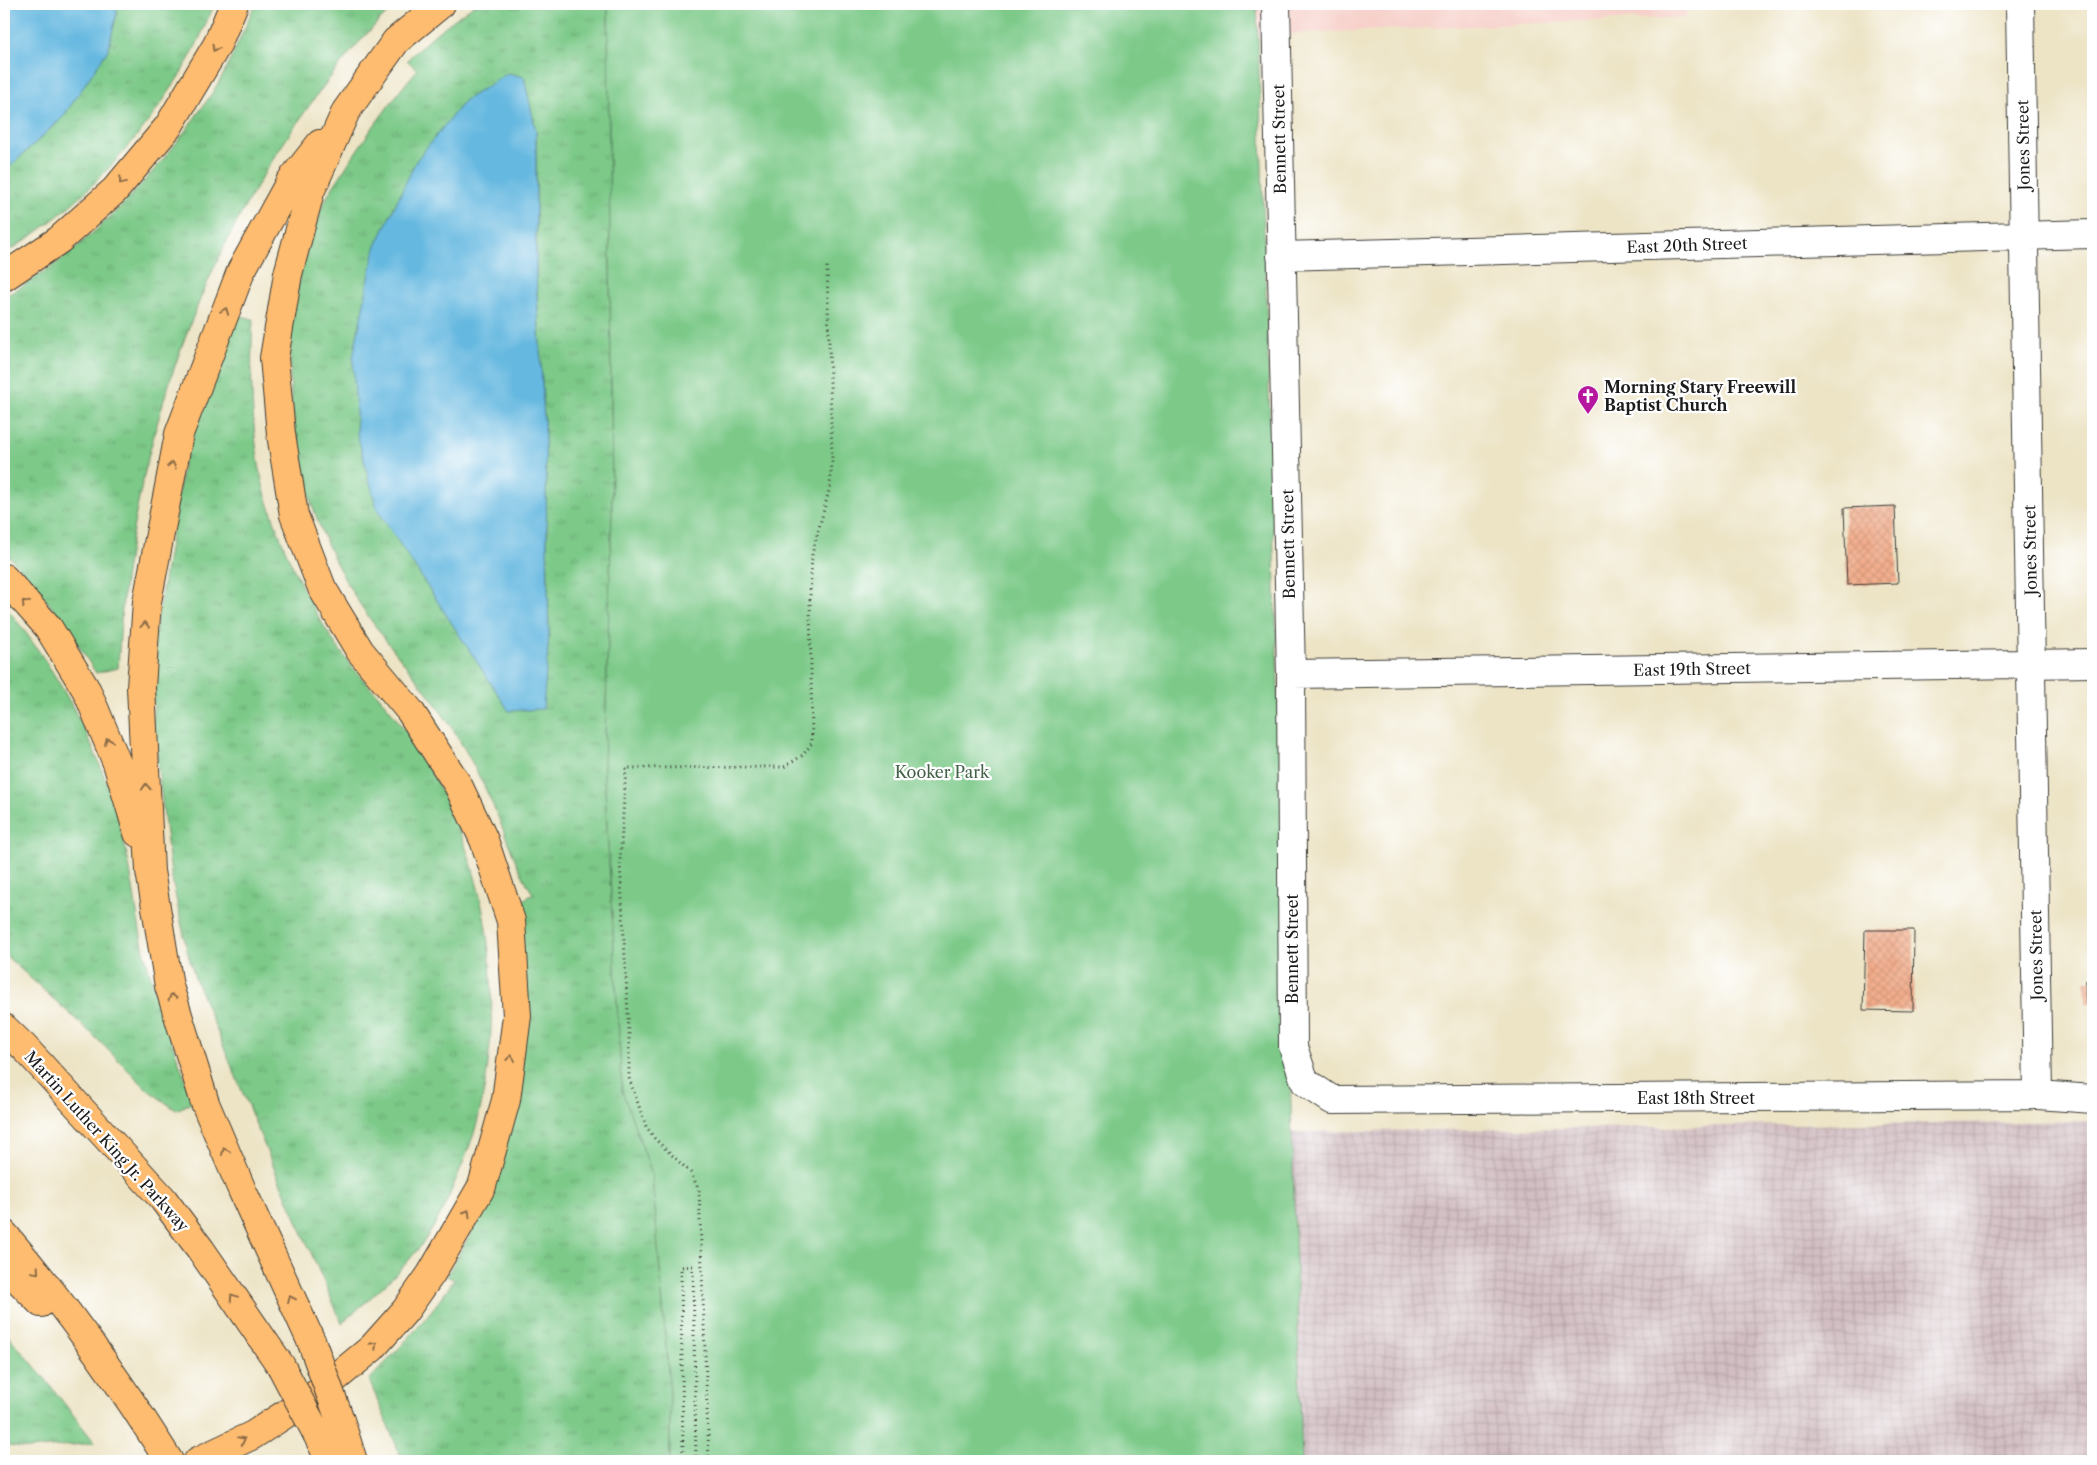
<svg xmlns="http://www.w3.org/2000/svg" width="2097" height="1465" viewBox="0 0 2097 1465" font-family="'Libre Caslon Text',serif">
<style>
.built{fill:#f7d0ca}
.industrial{fill:url(#industrial-grid)}
.grass{fill:url(#grass-tufts);stroke:#4c7252;fill-rule:evenodd}
.park{fill:#7cc988;stroke:#4c7252}
.water{fill:#65b8e0;stroke:#406a7e}
.building{fill:url(#building-cross-hatch)}
.lines{fill:none;stroke-linecap:round;stroke-linejoin:round}
.minor-casing{stroke:#3b3a36;stroke-width:30}
.highway-casing{stroke:#3b3a36;stroke-width:30}
.path{stroke:#3b3a36;stroke-width:3;stroke-dasharray:1 4;stroke-linecap:butt}
.minor{stroke:#fff;stroke-width:28}
.highway{stroke:#febc70;stroke-width:28}
.highway-bridge-casing{stroke:#3b3a36;stroke-width:30;stroke-linecap:butt}
.highway-bridge{stroke:#febc70;stroke-width:28}
.oneway{stroke:#8d6c46}
.labels{text-anchor:middle;stroke-width:4.5;stroke-linejoin:round;paint-order:stroke}
.street-label{font-size:16px;fill:#1c1c1c;stroke:#fff}
.poi-label{font-size:16px;font-weight:bold;fill:#1c1c1c;stroke:#fff;text-anchor:start}
.park-label{font-size:16px;fill:#426147;stroke:#fff}
</style>
<defs>
<pattern id="industrial-grid" width="8" height="8" patternUnits="userSpaceOnUse" patternTransform="scale(1.25)"><rect width="8" height="8" fill="#d2bec2"/><path d="M0 4h8M4 0v8" fill="none" stroke="#b4a3a6"/></pattern>
<pattern id="grass-tufts" width="24" height="20" patternUnits="userSpaceOnUse" patternTransform="scale(1.25)"><rect width="24" height="20" fill="#7cc988"/><path d="M3 7l-1-3M5 7V3M7 7l1-3M15 17l-1-3M17 17v-4M19 17l1-3" fill="none" stroke="#6bac75"/></pattern>
<pattern id="building-cross-hatch" width="8" height="8" patternUnits="userSpaceOnUse" patternTransform="scale(1.25)"><rect width="8" height="8" fill="#f2ab89"/><path d="M0 0l8 8M0 8l8-8" fill="none" stroke="#cf9376"/></pattern>
</defs>
<rect width="100%" height="100%" fill="#fff"/>
<filter id="ink" filterUnits="userSpaceOnUse"><feTurbulence type="fractalNoise" baseFrequency=".02" numOctaves="2"/><feDisplacementMap in="SourceGraphic" scale="10" xChannelSelector="R" yChannelSelector="G"/><feConvolveMatrix kernelMatrix="1 2 1 2 8 2 1 2 1" color-interpolation-filters="sRGB"/></filter>
<filter id="wash" filterUnits="userSpaceOnUse"><feTurbulence type="fractalNoise" baseFrequency=".0096" numOctaves="4" result="noise"/><feDisplacementMap in="SourceGraphic" scale="20" xChannelSelector="R" yChannelSelector="G"/><feGaussianBlur stdDeviation="1.12" result="paint"/><feColorMatrix in="noise" values="0 0 0 0 0 0 0 0 0 0 0 0 0 0 0 0 0 1.4 0 .05"/><feComposite in="paint" operator="in"/></filter>
<g filter="url(#wash)">
<rect width="100%" height="100%" fill="#ede4c6"/>
<!-- built -->
<path class="built" d="M 1257,4 L 1686,4 L 1686,17 L 1257,35 Z"/>
<!-- industrial -->
<path class="industrial" d="M 2093,1121 L 2093,1461 L 1302,1461 L 1292,1132 Z"/>
<!-- grass -->
<path class="grass" d="M 116,4 L 215,4 C 206,22 199,42 189,59 C 146,136 79,209 4,254 L 4,172 L 63,117 L 107,50 L 117,14 Z
M 255,4 L 397,4 C 351,45 315,96 281,147 C 198,273 149,418 127,566 C 122,600 120,634 118,668 L 96,673 C 69,630 40,588 4,551 L 4,297 C 74,258 132,200 181,137 C 195,117 210,98 222,77 C 234,53 245,28 255,4 Z
M 475,4 L 608,4 L 612,509 L 604,771 L 622,1090 L 652,1174 L 670,1393 L 670,1461 L 403,1461 L 369,1380 C 400,1348 429,1317 454,1280 L 447,1276 L 471,1233 L 494,1180 L 518,903 L 533,894 C 517,868 510,847 499,819 C 486,788 470,757 452,728 C 419,676 374,633 344,578 C 282,466 271,320 324,203 C 330,190 339,179 346,167 C 368,133 391,101 417,70 L 407,60 L 435,34 ZM 508,73 L 536,131 L 536,276 L 545,437 L 549,636 Z
M 234,314 L 253,319 C 250,375 251,430 263,485 C 266,498 271,510 275,523 C 292,570 314,615 344,656 C 354,670 365,682 377,694 C 404,725 431,769 449,807 C 495,903 503,1020 477,1123 C 473,1139 466,1155 460,1170 C 450,1194 440,1219 425,1240 C 402,1272 371,1297 342,1323 L 276,1173 L 195,978 L 187,950 L 171,874 L 153,727 L 155,633 L 186,447 Z
M 4,605 C 61,673 108,763 126,850 C 134,886 137,923 146,959 C 159,1008 176,1055 194,1102 L 176,1110 L 148,1090 L 91,1033 L 4,954 Z
M 4,1331 L 43,1376 L 95,1443 L 28,1449 L 4,1445 Z"/>
<!-- park -->
<path class="park" d="M 608,4 L 1257,4 L 1302,1461 L 670,1461 L 670,1393 L 652,1174 L 622,1090 L 604,771 L 612,509 Z"/>
<!-- water -->
<path class="water" d="M 4,4 L 116,4 L 117,13 L 108,50 L 63,117 L 4,172 Z
M 508,73 L 524,77 L 536,131 L 536,276 L 545,437 L 549,636 L 543,709 L 509,711 L 377,509 L 357,434 L 353,357 L 375,248 L 416,161 L 464,101 Z"/>
<g id="blocks">
<!-- building -->
<path class="building" d="M 1895,506 L 1898,583 L 1847,585 L 1844,508 Z
M 1865,930 L 1914,930 L 1913,1011 L 1863,1010 Z
M 2085,981 L 2093,981 L 2093,1003 L 2086,1003 Z"/>
</g>
</g>
<g filter="url(#ink)">
<use href="#blocks" fill-opacity="0" stroke="#3b3a36" stroke-width="1"/>
<g class="lines">
<!-- minor casing -->
<g class="minor-casing">
<path id="minor" d="M 1276,4 L 1291,674 L 1293,1047 L 1305,1082 L 1332,1100 L 2038,1095 L 2093,1099
M 2020,4 L 2038,1095
M 1281,256 L 2093,234
M 1291,674 L 2093,663"/>
</g>
<!-- highway casing -->
<g class="highway-casing">
<path id="highway" d="M 4,277 L 59,240 L 115,190 L 168,127 L 217,45 L 234,4
M 4,578 L 48,627 L 87,691 L 117,763 L 138,833
M 4,1028 L 24,1047 L 163,1199 L 201,1250 L 281,1366
M 4,1234 C 65,1305 120,1382 169,1461
M 4,1265 L 41,1303
M 312,1343 L 242,1190 L 205,1103 L 169,986 L 150,871 L 141,687 L 147,602 L 179,434 L 241,271 L 290,182 L 320,144
M 340,1420 L 353,1461
M 317,1434 L 330,1461
M 198,1461 L 253,1435 L 315,1395 L 372,1348 L 405,1311 L 431,1274 L 482,1186 L 506,1100 L 517,1016 L 511,921 L 484,840 L 458,785 L 410,711 L 360,651 L 322,588 L 294,515 L 281,434 L 274,358 L 288,274 L 310,192 L 346,111 L 396,41 L 441,4"/>
</g>
<!-- path -->
<path class="path" d="M 683,1461 L 681,1267 L 693,1266 L 696,1461
M 709,1461 L 699,1190 L 691,1173 L 655,1139 L 646,1126 L 629,1078 L 629,1034 L 620,861 L 626,768 L 784,767 L 803,755 L 812,743 L 810,597 L 812,554 L 830,487 L 832,458 L 827,264"/>
<!-- minor -->
<use href="#minor" class="minor"/>
<!-- highway -->
<use href="#highway" class="highway"/>
<!-- highway-bridge casing -->
<g class="highway-bridge-casing">
<path id="highway-bridge" d="M 312,1343 L 340,1420
M 281,1366 L 317,1434"/>
</g>
<!-- highway-bridge -->
<use href="#highway-bridge" class="highway-bridge"/>
</g>
<!-- one-way arrows -->
<defs><path id="oneway-chevron" d="M-2-3.5L2.5 0L-2 3.5" fill="none" stroke-width="1.6" stroke-linecap="round" stroke-linejoin="round" transform="scale(1.25)"/></defs>
<g class="oneway">
<use href="#oneway-chevron" transform="translate(215 48) rotate(119)"/>
<use href="#oneway-chevron" transform="translate(122 181) rotate(130)"/>
<use href="#oneway-chevron" transform="translate(225 311) rotate(-69)"/>
<use href="#oneway-chevron" transform="translate(172 465) rotate(-78)"/>
<use href="#oneway-chevron" transform="translate(25 603) rotate(-132)"/>
<use href="#oneway-chevron" transform="translate(145 625) rotate(-86)"/>
<use href="#oneway-chevron" transform="translate(108 741) rotate(-113)"/>
<use href="#oneway-chevron" transform="translate(146 787) rotate(-93)"/>
<use href="#oneway-chevron" transform="translate(172 997) rotate(-106)"/>
<use href="#oneway-chevron" transform="translate(511 1058) rotate(-83)"/>
<use href="#oneway-chevron" transform="translate(225 1151) rotate(-113)"/>
<use href="#oneway-chevron" transform="translate(467 1213) rotate(-60)"/>
<use href="#oneway-chevron" transform="translate(36 1271) rotate(49)"/>
<use href="#oneway-chevron" transform="translate(233 1297) rotate(-124)"/>
<use href="#oneway-chevron" transform="translate(291 1299) rotate(-115)"/>
<use href="#oneway-chevron" transform="translate(374 1345) rotate(-45)"/>
<use href="#oneway-chevron" transform="translate(242 1440) rotate(-27)"/>
</g>
</g>
<!-- icons -->
<defs>
<g id="church-pin" transform="scale(1.125)"><path d="M0 17L-7.5 6A9.5 9.5 0 1 1 7.5 6Z" fill="#b5179e" stroke="#fff"/><path d="M-1.2-6h2.4v3.5h3.3v2.4h-3.3V6h-2.4V-.1h-3.3v-2.4h3.3Z" fill="#fff"/></g>
</defs>
<g fill-rule="evenodd">
<use href="#church-pin" x="1588" y="396"/>
</g>
<g class="labels">
<!-- street labels -->
<g class="street-label">
<text transform="translate(1279 139) rotate(-91)" y="6">Bennett Street</text>
<text transform="translate(2023 145) rotate(-91)" y="6">Jones Street</text>
<text transform="translate(1687 245) rotate(-2)" y="6">East 20th Street</text>
<text transform="translate(1288 544) rotate(-91)" y="6">Bennett Street</text>
<text transform="translate(2030 550) rotate(-91)" y="6">Jones Street</text>
<text transform="translate(1692 669) rotate(-1)" y="6">East 19th Street</text>
<text transform="translate(1292 949) rotate(-90)" y="6">Bennett Street</text>
<text transform="translate(2036 955) rotate(-91)" y="6">Jones Street</text>
<text x="1696" y="1104">East 18th Street</text>
<text transform="translate(107 1141) rotate(48)" y="6">Martin Luther King Jr. Parkway</text>
</g>
<!-- poi labels -->
<g class="poi-label">
<text x="1604" y="393">Morning Stary Freewill<tspan x="1604" dy="18">Baptist Church</tspan></text>
</g>
<!-- park labels -->
<g class="park-label">
<text x="942" y="778">Kooker Park</text>
</g>
</g>
<!-- margin -->
<rect width="2097" height="1465" fill="none" stroke="#fff" stroke-width="20"/>
</svg>
